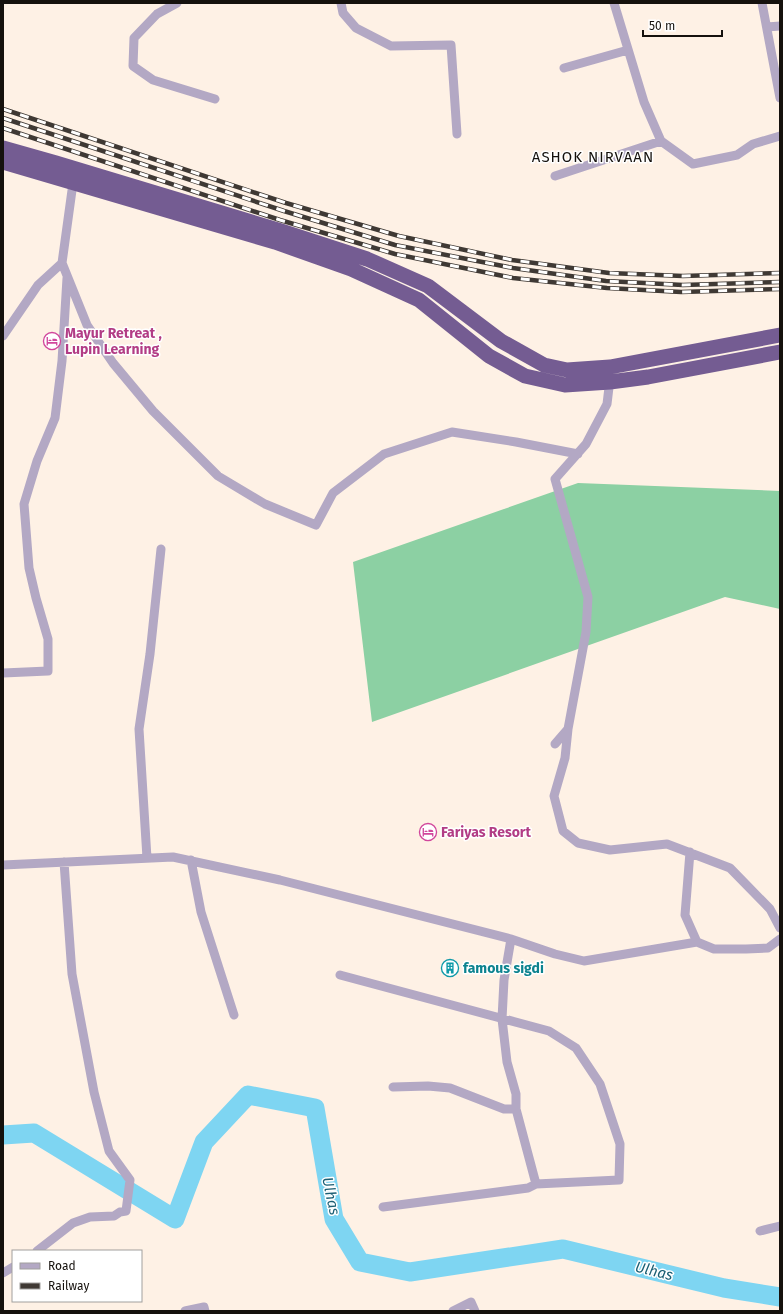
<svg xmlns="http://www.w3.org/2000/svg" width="783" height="1314" viewBox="0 0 783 1314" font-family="'Fira Sans',sans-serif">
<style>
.forest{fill:#8cd0a3}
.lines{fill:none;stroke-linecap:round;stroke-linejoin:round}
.river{stroke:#7ed5f2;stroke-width:19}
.minor{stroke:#b3a8c4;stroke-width:9}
.trunk{stroke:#745c92;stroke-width:15}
.rail-casing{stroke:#3f3934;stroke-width:4.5}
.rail{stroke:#fff;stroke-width:3;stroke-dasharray:9;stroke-linecap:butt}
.labels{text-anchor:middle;stroke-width:3;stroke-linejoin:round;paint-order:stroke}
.hotel-label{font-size:14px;font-weight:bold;fill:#b23c85;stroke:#fff;text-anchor:start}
.culture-label{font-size:14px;font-weight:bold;fill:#0d838f;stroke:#fff;text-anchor:start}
.neighbourhood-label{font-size:15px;letter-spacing:1px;fill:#15110d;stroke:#fff}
.water-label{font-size:15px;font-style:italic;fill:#1a5f74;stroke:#fff}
</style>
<rect width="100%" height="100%" fill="#fef1e5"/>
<!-- forest -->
<path class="forest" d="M 578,483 L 780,491 L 780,609 L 725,597 L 372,722 L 353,562 Z"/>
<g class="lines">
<!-- river -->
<path class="river" d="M 3,1135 L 34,1133 L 175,1219 L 204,1142 L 248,1095 L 315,1108 L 334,1219 L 360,1262 L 410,1272 L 563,1249 L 724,1288 L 780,1297"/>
<!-- minor -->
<path class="minor" d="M 177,3 L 157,14 L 134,38 L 133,66 L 153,80 L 215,99
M 341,3 L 343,13 L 356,28 L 391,46 L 451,45 L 457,134
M 614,3 L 644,102 L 661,141 L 693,164 L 737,155 L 753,144 L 780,136
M 762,3 L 780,98
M 767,27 L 780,26
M 564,68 L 628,50
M 555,176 L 661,141
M 62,263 L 87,325 L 113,363 L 153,411 L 218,476 L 265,504 L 316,525 L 333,493 L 384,454 L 452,432 L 516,442 L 578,454
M 3,336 L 38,285 L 62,263 L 73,183
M 610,379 L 607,404 L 586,444 L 555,479 L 588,597 L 586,632 L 568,729 L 565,758 L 554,796 L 563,831 L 578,843 L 610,850 L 667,844 L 730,868 L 770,909 L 780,928
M 3,673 L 48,671 L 48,639 L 36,598 L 29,568 L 24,504 L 37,461 L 55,418 L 62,361 L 67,278
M 555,744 L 568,729
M 690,852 L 685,915 L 697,942 L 714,949 L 746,949 L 768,948 L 780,939
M 147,858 L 139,729 L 150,654 L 161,549
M 191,860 L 201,912 L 234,1015
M 3,865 L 173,857 L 280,880 L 511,939
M 340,975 L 549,1031 L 576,1048 L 600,1084 L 620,1144 L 619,1180 L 536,1184 L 528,1188 L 383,1207
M 393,1087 L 428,1086 L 450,1088 L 504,1109 L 516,1109
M 536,1184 L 516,1109 L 516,1094 L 507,1062 L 502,1019 L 504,980 L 511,939 L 555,954 L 584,961 L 697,942
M 760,1231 L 780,1226
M 37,1251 L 73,1223 L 90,1217 L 114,1216 L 120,1212 L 126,1211 L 130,1180 L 109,1151 L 94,1092 L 72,974 L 64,862
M 3,1273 L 13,1267
M 185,1311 L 204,1307 L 205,1311
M 453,1311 L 471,1302 L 475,1311"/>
<!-- trunk -->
<path class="trunk" d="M 3,148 L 56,163 L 281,231 L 367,259 L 428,286 L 501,341 L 544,365 L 567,370 L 610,367 L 780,335
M 3,162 L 275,242 L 351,269 L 419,300 L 489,356 L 525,376 L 565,385 L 610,382 L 648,377 L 780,352"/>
<!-- rail casing -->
<g class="rail-casing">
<path id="rail" d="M 3,109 L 286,203 L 399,236 L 512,260 L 609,273 L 683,276 L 780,273
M 3,118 L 284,211 L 395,245 L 513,268 L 606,281 L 683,285 L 780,282
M 3,128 L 280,220 L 395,254 L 513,278 L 607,288 L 681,292 L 780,289"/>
</g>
<!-- rail -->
<use href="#rail" class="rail"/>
</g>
<!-- icons -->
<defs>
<g id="hotel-ring" transform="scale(0.9)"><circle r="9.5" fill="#fff" stroke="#d1479c" stroke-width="1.5"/><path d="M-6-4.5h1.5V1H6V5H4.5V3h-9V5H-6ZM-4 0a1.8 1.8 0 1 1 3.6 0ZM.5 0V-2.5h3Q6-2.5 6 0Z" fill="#d1479c"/></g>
<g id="building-ring" transform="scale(0.9)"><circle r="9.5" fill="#fff" stroke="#0f9aa8" stroke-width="1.5"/><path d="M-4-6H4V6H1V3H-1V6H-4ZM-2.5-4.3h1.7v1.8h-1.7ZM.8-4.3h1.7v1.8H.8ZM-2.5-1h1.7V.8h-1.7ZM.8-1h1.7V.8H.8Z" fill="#0f9aa8"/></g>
</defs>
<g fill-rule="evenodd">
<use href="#hotel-ring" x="52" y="341"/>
<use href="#hotel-ring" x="428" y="832"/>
<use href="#building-ring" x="450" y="968"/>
</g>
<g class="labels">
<!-- hotel labels -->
<g class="hotel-label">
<text x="65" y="338">Mayur Retreat ,<tspan x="65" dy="16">Lupin Learning</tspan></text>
<text x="441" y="837">Fariyas Resort</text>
</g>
<!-- culture labels -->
<g class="culture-label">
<text x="463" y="973">famous sigdi</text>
</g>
<!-- neighbourhood labels -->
<g class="neighbourhood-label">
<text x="593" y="162">ASHOK NIRVAAN</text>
</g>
<!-- water labels -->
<g class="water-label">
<text transform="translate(331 1196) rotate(78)" y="5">Ulhas</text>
<text transform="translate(654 1271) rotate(14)" y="5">Ulhas</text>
</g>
</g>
<!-- border -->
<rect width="783" height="1314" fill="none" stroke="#15110d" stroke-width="8"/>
<!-- legend -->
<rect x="12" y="1250" width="130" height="52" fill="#ffffff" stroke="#a1a09e"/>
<rect x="20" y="1263" width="20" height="6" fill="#b3a8c4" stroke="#a1a09e"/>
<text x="48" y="1270" font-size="12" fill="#15110d">Road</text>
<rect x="20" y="1283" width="20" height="6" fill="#3f3934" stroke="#a1a09e"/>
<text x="48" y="1290" font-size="12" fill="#15110d">Railway</text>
<!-- scale -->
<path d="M643 30v6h79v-6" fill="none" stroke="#15110d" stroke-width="2"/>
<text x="649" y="30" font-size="12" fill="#15110d" stroke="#ffffff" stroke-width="3" paint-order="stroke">50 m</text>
</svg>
